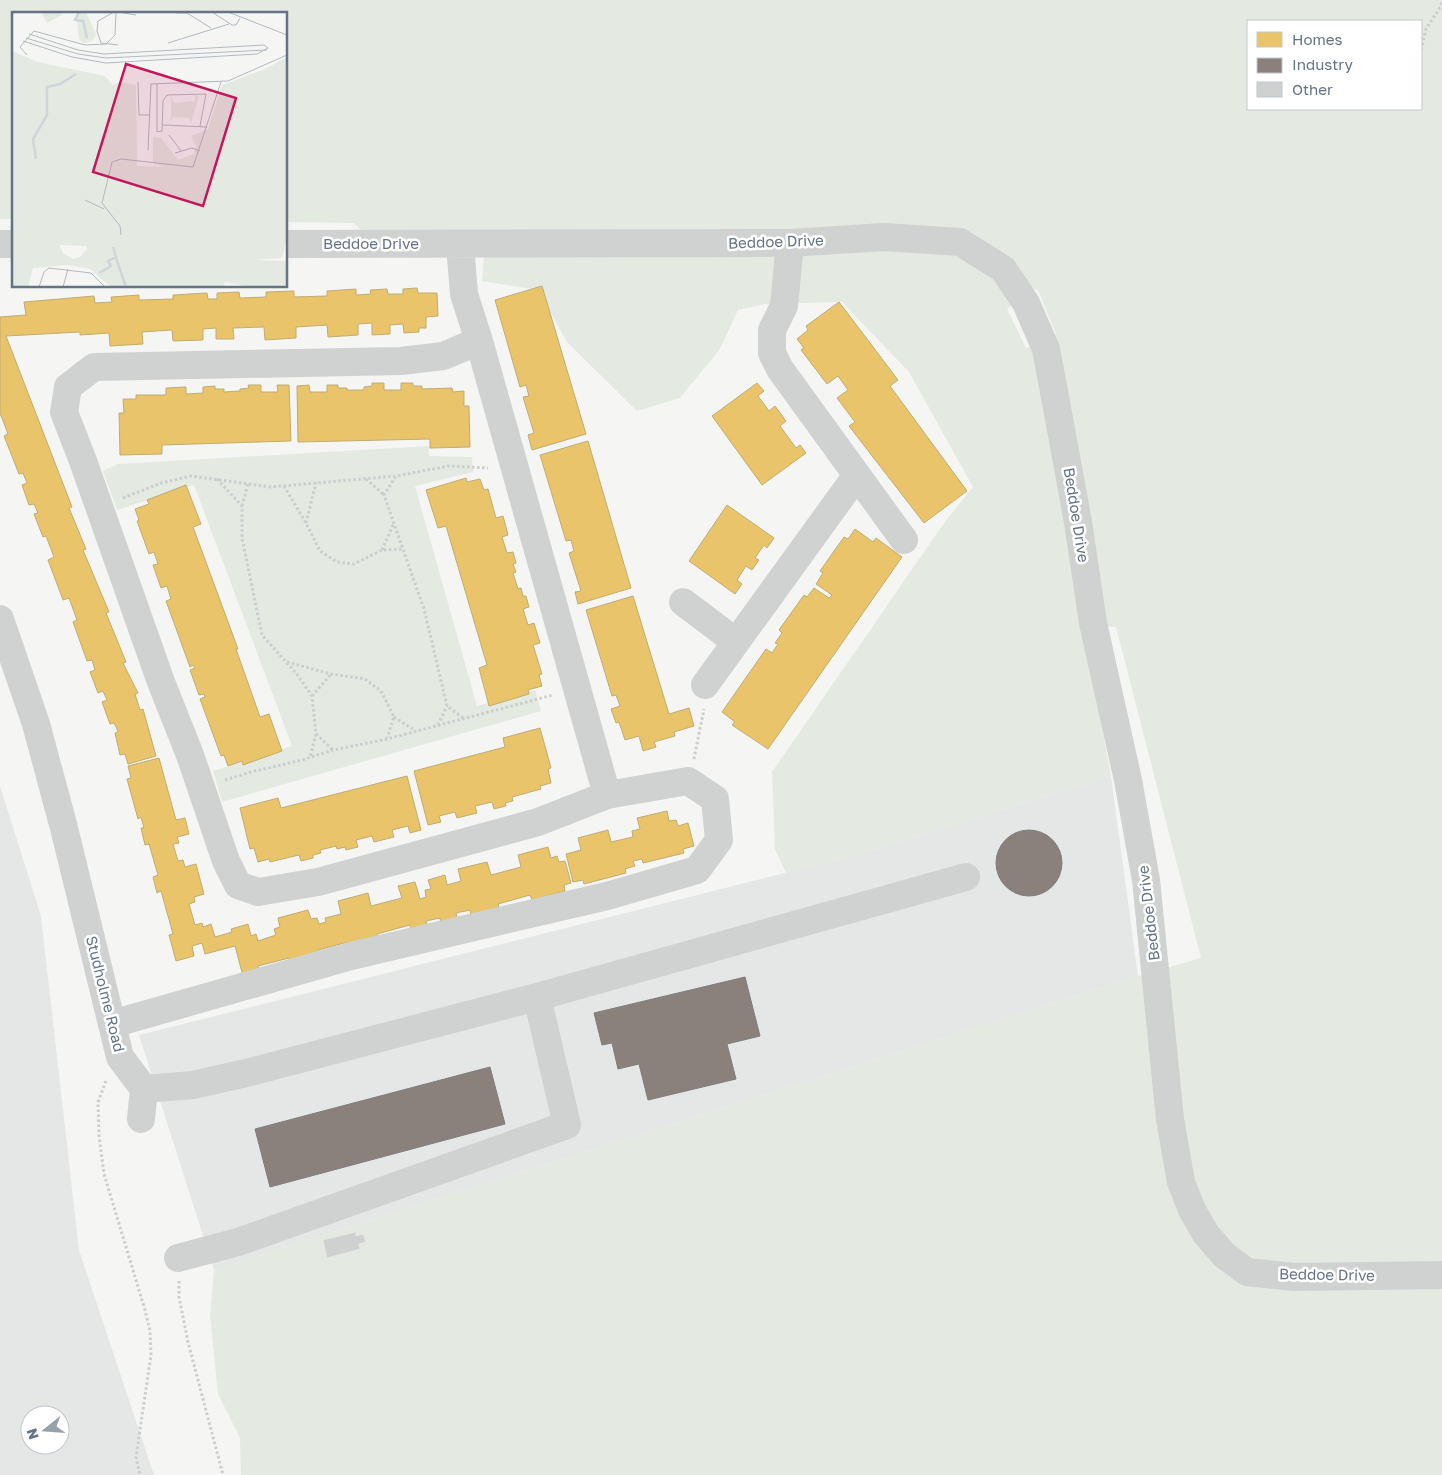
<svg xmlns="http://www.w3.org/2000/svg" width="1442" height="1475" viewBox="0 0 1442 1475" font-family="'Golos Text',sans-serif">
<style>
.built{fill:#e5e7e6;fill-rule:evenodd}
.green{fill:#e4e9e2;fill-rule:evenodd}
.homes{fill:#e9c46a;stroke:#c1ac72}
.industry{fill:#8a817c;stroke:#7f7d7f}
.building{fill:#cfd1d1;stroke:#e4e5e4}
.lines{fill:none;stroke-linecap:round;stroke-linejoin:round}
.path{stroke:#cccdce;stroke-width:3;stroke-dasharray:2.5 2.5;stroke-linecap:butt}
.minor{stroke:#d0d1d1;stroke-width:28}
.labels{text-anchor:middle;stroke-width:5;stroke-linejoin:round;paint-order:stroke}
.street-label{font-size:15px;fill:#657385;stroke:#fff}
.inset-river{fill:none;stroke:#cfd6d9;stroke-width:2.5}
.inset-road{fill:none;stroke:#b2bac1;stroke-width:1}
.view{fill:#c2185b;fill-opacity:0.15;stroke:#c2185b;stroke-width:2.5}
.inset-edge{fill:none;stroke:#657385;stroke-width:2.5}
</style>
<rect width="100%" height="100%" fill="#f5f6f4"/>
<!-- built -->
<path class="built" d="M 1111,776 L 1138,976 L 214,1270 L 139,1035 L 853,856 Z
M 0,786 L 41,916 L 79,1250 L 154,1475 L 0,1475 ZM 30,1415 L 60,1415 L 60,1445 L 30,1445 Z"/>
<!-- green -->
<path class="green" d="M 0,0 L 1442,0 L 1442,1475 L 241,1475 L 240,1438 L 218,1394 L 210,1315 L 214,1270 L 1138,976 L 1201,958 L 1116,627 L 1083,625 L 1111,776 L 853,856 L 786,873 L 775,849 L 772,772 L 944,523 L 973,487 L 909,372 L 842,302 L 765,304 L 738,310 L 720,349 L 680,398 L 637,411 L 567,342 L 538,290 L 482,281 L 486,234 L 362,231 L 354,223 L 286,222 L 286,14 L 14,14 L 14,219 L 0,219 ZM 1248,21 L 1421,21 L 1421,109 L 1248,109 ZM 1033,289 L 1038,290 L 1056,334 L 1026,348 L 1007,309 Z
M 429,446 L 429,456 L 472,457 L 473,472 L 415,486 L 477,706 L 535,690 L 541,711 L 222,802 L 213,771 L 292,746 L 194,485 L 117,510 L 103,471 L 118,464 Z"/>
<!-- homes -->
<path class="homes" d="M 542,286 L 586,434 L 532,450 L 528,435 L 534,433 L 523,397 L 529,396 L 526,385 L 520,387 L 495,300 Z
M 417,288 L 418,293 L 437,293 L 438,316 L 426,317 L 426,328 L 419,328 L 419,332 L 404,333 L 403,324 L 390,325 L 390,334 L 372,335 L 372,323 L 358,324 L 358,335 L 328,337 L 327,325 L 296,327 L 296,338 L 265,340 L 264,327 L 233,328 L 234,339 L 216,339 L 216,328 L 203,329 L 203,340 L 173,341 L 172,330 L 142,332 L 143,344 L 110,346 L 109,333 L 80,335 L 80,332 L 6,336 L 72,507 L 69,508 L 86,549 L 83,550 L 109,612 L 106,613 L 126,662 L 123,663 L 138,693 L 135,694 L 140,710 L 143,709 L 156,756 L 128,764 L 125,754 L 120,755 L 115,733 L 118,732 L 117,729 L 114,723 L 110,724 L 102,702 L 107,700 L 103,691 L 98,693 L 90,672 L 95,670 L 92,660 L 87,661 L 73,622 L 77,620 L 69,598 L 63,600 L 48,560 L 54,557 L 46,536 L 43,537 L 34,514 L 38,513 L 34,504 L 29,505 L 22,485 L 27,483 L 23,473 L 19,474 L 4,436 L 8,434 L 0,413 L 0,317 L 26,315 L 24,302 L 94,296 L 95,303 L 112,302 L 111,297 L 139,295 L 139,300 L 173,299 L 173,295 L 207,293 L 208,299 L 217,299 L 217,293 L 239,292 L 240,298 L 266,297 L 266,292 L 294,291 L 294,297 L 327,296 L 327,291 L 356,289 L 356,295 L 371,294 L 370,290 L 387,289 L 388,294 L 403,294 L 403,289 Z
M 839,302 L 898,380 L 890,386 L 967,491 L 924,523 L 849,426 L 855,422 L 837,398 L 848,390 L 838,376 L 827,384 L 801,350 L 804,348 L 797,339 L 808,330 L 806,326 Z
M 372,383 L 384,383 L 384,390 L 401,390 L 401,383 L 413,383 L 413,386 L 422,386 L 422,389 L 452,388 L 453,392 L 464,391 L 464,406 L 469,406 L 470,447 L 430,448 L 430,439 L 298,442 L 297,386 L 309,385 L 310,392 L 327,392 L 327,385 L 338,385 L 338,388 L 347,388 L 347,390 L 364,390 L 364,387 L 372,386 Z
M 757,383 L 764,391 L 758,396 L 769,411 L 775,406 L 786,421 L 780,426 L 796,448 L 800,445 L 806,453 L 762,485 L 712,416 Z
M 248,385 L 261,385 L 261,392 L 278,392 L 277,385 L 289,385 L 291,441 L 162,445 L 162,454 L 120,455 L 119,413 L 124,413 L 123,399 L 136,399 L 136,395 L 166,395 L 166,388 L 186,387 L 186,394 L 203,393 L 203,387 L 215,386 L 215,389 L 224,389 L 224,392 L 240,391 L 240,389 L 249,388 Z
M 588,441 L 631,588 L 578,604 L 575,592 L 581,591 L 569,553 L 574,551 L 571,540 L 566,541 L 540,455 Z
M 466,478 L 467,482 L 480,479 L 484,490 L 488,489 L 496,518 L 503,516 L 508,535 L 502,537 L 507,553 L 513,552 L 516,563 L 513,564 L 516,572 L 513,573 L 518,589 L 521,588 L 523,596 L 526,596 L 529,607 L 523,609 L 528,625 L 534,623 L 540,643 L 533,645 L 542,674 L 539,675 L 542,686 L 528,690 L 529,694 L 489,706 L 479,668 L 487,665 L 446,526 L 438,528 L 426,490 Z
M 186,485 L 201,524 L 193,527 L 238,649 L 236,649 L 260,717 L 269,714 L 282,751 L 243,765 L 242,761 L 228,766 L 224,755 L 221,756 L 200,699 L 205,697 L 204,694 L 199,695 L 190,670 L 195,668 L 193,665 L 190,667 L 166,601 L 171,599 L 167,586 L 161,588 L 153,565 L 158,564 L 154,552 L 149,554 L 137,521 L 139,520 L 135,509 L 149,504 L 147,500 Z
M 727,505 L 774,538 L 767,548 L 764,545 L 755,558 L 759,560 L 752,570 L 746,566 L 737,580 L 742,584 L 735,594 L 689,561 Z
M 855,529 L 873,542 L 876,538 L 902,557 L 768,749 L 732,725 L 735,722 L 722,712 L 766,649 L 772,653 L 778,644 L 775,643 L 782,633 L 779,630 L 804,595 L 807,597 L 814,588 L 829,598 L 832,595 L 816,584 L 823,573 L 820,571 L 844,537 L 848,539 Z
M 633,596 L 669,714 L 689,708 L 694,726 L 674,732 L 675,736 L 654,742 L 656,747 L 643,751 L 639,736 L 625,740 L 619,722 L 616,723 L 611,709 L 620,706 L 616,695 L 612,696 L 586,610 Z
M 540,728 L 551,768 L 548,769 L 551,783 L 540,786 L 541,789 L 512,797 L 513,801 L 505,803 L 506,806 L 494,809 L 492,802 L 475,806 L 477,813 L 457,818 L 455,812 L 439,816 L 441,822 L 428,825 L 414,771 L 505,747 L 503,738 Z
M 159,758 L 176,820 L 185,818 L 189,834 L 177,837 L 179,843 L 173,844 L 178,861 L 183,860 L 185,867 L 196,864 L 204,894 L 194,897 L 195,902 L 189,904 L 195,925 L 202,923 L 203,927 L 211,924 L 215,937 L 232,932 L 231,929 L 248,924 L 251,936 L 256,934 L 258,941 L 276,935 L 274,929 L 280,927 L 278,918 L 308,910 L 311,919 L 317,918 L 319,924 L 326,922 L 325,918 L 341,914 L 338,901 L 368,893 L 371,906 L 402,898 L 398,886 L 415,882 L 420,899 L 426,897 L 425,890 L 431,889 L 428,880 L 445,875 L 447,885 L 461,881 L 458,869 L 487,862 L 491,875 L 521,867 L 518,855 L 548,847 L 551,858 L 557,856 L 559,862 L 565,861 L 571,883 L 564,885 L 565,891 L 532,900 L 530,895 L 498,904 L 499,908 L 471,915 L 470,910 L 456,913 L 457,919 L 441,924 L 440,918 L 426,921 L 427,927 L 411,931 L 410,925 L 377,934 L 379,939 L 349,947 L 348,942 L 318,950 L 319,954 L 290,962 L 289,958 L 258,966 L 259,971 L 243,976 L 235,946 L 205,954 L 202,943 L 192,946 L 194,956 L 176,961 L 169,935 L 173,934 L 161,891 L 157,893 L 153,877 L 158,875 L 149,844 L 145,845 L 141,828 L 144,828 L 141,817 L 138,819 L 127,779 L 131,778 L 128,766 Z
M 407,776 L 421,830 L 410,833 L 408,826 L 392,830 L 394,837 L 374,842 L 372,836 L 356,840 L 358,847 L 346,850 L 345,847 L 337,849 L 336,846 L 320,850 L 321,853 L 313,855 L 313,858 L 301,861 L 299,855 L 270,862 L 269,859 L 258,862 L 254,848 L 250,849 L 240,808 L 278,798 L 281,808 Z
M 667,811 L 669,821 L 676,820 L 678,826 L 688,823 L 694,846 L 683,849 L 684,853 L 643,863 L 642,859 L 633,861 L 635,866 L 625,869 L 626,873 L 584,884 L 583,880 L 573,882 L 566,854 L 581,850 L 578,838 L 608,830 L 611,842 L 633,837 L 632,831 L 640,829 L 637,818 Z"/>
<!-- industry -->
<path class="industry" d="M996 863a33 33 0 1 1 66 0a33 33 0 1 1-66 0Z
M 745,977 L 760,1036 L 727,1044 L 736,1079 L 648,1100 L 639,1064 L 618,1069 L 612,1043 L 602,1045 L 594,1013 Z
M 490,1067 L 505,1124 L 270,1187 L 255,1129 Z"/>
<!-- building -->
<path class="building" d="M 356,1232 L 356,1236 L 363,1234 L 366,1242 L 359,1244 L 360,1249 L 327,1258 L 323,1240 Z"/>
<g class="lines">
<!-- path -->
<path class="path" d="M 1421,50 L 1426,29 L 1441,6 L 1442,0
M 217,479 L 242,506 L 242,538 L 262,635 L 296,673 L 312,696 L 316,734 L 310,758
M 366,479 L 384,495
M 284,486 L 306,523 L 320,551 L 337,562 L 354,564 L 382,550 L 403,549
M 123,498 L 161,483 L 191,476 L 271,487 L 395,476
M 242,506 L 248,484
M 306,523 L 316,483
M 382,550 L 394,523
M 287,662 L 331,674 L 365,679 L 381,691 L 394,717 L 387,738
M 312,696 L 331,674
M 394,717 L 416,731
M 463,718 L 447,706 L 424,609 L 384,495 L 396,476 L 449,466 L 488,468
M 438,725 L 447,706
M 316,734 L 333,750
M 694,759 L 704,709
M 225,780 L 251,772 L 302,760 L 333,750 L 387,739 L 553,695
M 106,1081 L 98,1102 L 99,1135 L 104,1174 L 145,1310 L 150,1331 L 151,1355 L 136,1457 L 140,1475
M 179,1281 L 179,1297 L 188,1342 L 223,1475"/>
<!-- minor -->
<path class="minor" d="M 790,243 L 784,306 L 772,330 L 772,353 L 780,369 L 904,540
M 0,244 L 14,244
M 286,244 L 790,243 L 884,237 L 960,242 L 1003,269 L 1026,303 L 1046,349 L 1055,397 L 1078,522 L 1093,623 L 1128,780 L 1146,880 L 1170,1119 L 1181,1182 L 1192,1210 L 1206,1234 L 1224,1255 L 1247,1272 L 1294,1277 L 1442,1275
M 460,245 L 464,294 L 479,341 L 607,795
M 683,602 L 736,642
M 0,619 L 36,724 L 64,828 L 120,1057 L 144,1089 L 193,1085 L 246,1073 L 537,997 L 966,877
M 705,685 L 857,475
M 112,1024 L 351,956 L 607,896 L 697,870 L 719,840 L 715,799 L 688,781 L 607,795 L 538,822 L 318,882 L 258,892 L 238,885 L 226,861 L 190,755 L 161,682 L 83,461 L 64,412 L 68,387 L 94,367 L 401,361 L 443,356 L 479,341
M 141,1119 L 144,1089
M 178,1258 L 238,1242 L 567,1125 L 537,997"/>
</g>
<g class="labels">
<!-- street labels -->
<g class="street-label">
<text transform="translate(776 242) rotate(-2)" y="5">Beddoe Drive</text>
<text x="371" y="249">Beddoe Drive</text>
<text transform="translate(1076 515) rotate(81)" y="5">Beddoe Drive</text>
<text transform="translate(1149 913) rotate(-97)" y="5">Beddoe Drive</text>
<text transform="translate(105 994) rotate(76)" y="5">Studholme Road</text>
<text transform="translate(1327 1275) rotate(1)" y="5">Beddoe Drive</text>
</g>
</g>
<!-- overview -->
<g transform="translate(12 12)">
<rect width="275" height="275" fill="#f5f6f4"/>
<path d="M 29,0 L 49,0 L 50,3 L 35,11 ZM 64,0 L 74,0 L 84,22 L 81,29 L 71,31 L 67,27 ZM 0,39 L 26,50 L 93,64 L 101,73 L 107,70 L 124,73 L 125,154 L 151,155 L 141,151 L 141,125 L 149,126 L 166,148 L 182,142 L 184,134 L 179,124 L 196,117 L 210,73 L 253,57 L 275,45 L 274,230 L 270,246 L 239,248 L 274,249 L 275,275 L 238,275 L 213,270 L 211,275 L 99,275 L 78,257 L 55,253 L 21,256 L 16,275 L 0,275 ZM 47,233 L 74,234 L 75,237 L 68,245 L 61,247 L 51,241 ZM 183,83 L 187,84 L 179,111 L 178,106 L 161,105 L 159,110 L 159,84 L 162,91 L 183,89 Z" fill="#e4e9e2" fill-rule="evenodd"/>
<path class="inset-river" d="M 67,0 L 63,8 L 71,9 L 75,26M 24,147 L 21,127 L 35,103 L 35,75 L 48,72 L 64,62M 104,246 L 114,275M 87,261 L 99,254 L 96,249 L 104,245 L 101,235"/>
<path class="inset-road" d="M 102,0 L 86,9 L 85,19 L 89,31 L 106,33M 106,0 L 124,3M 200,0 L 220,13 L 224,13 L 228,6M 216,0 L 275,23M 164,1 L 175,1 L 199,16M 14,26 L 66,42 L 94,46 L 255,38M 11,29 L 60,45 L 94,51 L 245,42 L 256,36 L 252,33 L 92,42 L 66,38 L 17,22M 156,31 L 217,12M 15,43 L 8,35 L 22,19 L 73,33 L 94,32 L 103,23 L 104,0M 126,70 L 127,103 L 137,103M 145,71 L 145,120 L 150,119 L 151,89 L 155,83 L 194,82 L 188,114M 151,113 L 195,115M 157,123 L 169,139M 136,138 L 139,72 L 216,69 L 275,43M 163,141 L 180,136 L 188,139M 73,188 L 92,197M 109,223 L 108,214 L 90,191 L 100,150 L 109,147 L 181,155 L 209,70M 27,275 L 32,260 L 37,256 L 79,261 L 93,275M 51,275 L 56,257"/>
<path class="view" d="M 114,52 L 224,86 L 191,194 L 81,160 Z"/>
<rect width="275" height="275" class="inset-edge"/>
</g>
<!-- legend -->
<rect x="1247" y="20" width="175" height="90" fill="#ffffff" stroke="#c1c7ce"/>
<rect x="1257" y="32" width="25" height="15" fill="#e9c46a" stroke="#c1c7ce"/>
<text x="1292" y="45" font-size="15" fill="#657385">Homes</text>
<rect x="1257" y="58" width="25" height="15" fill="#8a817c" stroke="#c1c7ce"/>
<text x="1292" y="70" font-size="15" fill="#657385">Industry</text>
<rect x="1257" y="82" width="25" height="15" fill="#cfd1d1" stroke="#c1c7ce"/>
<text x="1292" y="95" font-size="15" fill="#657385">Other</text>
<!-- north arrow -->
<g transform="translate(45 1430) rotate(253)"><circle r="24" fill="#ffffff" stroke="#c1c7ce"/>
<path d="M0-4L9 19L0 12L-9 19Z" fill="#97a1ac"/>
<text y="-8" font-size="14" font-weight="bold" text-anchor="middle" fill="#657385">N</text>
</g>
</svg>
